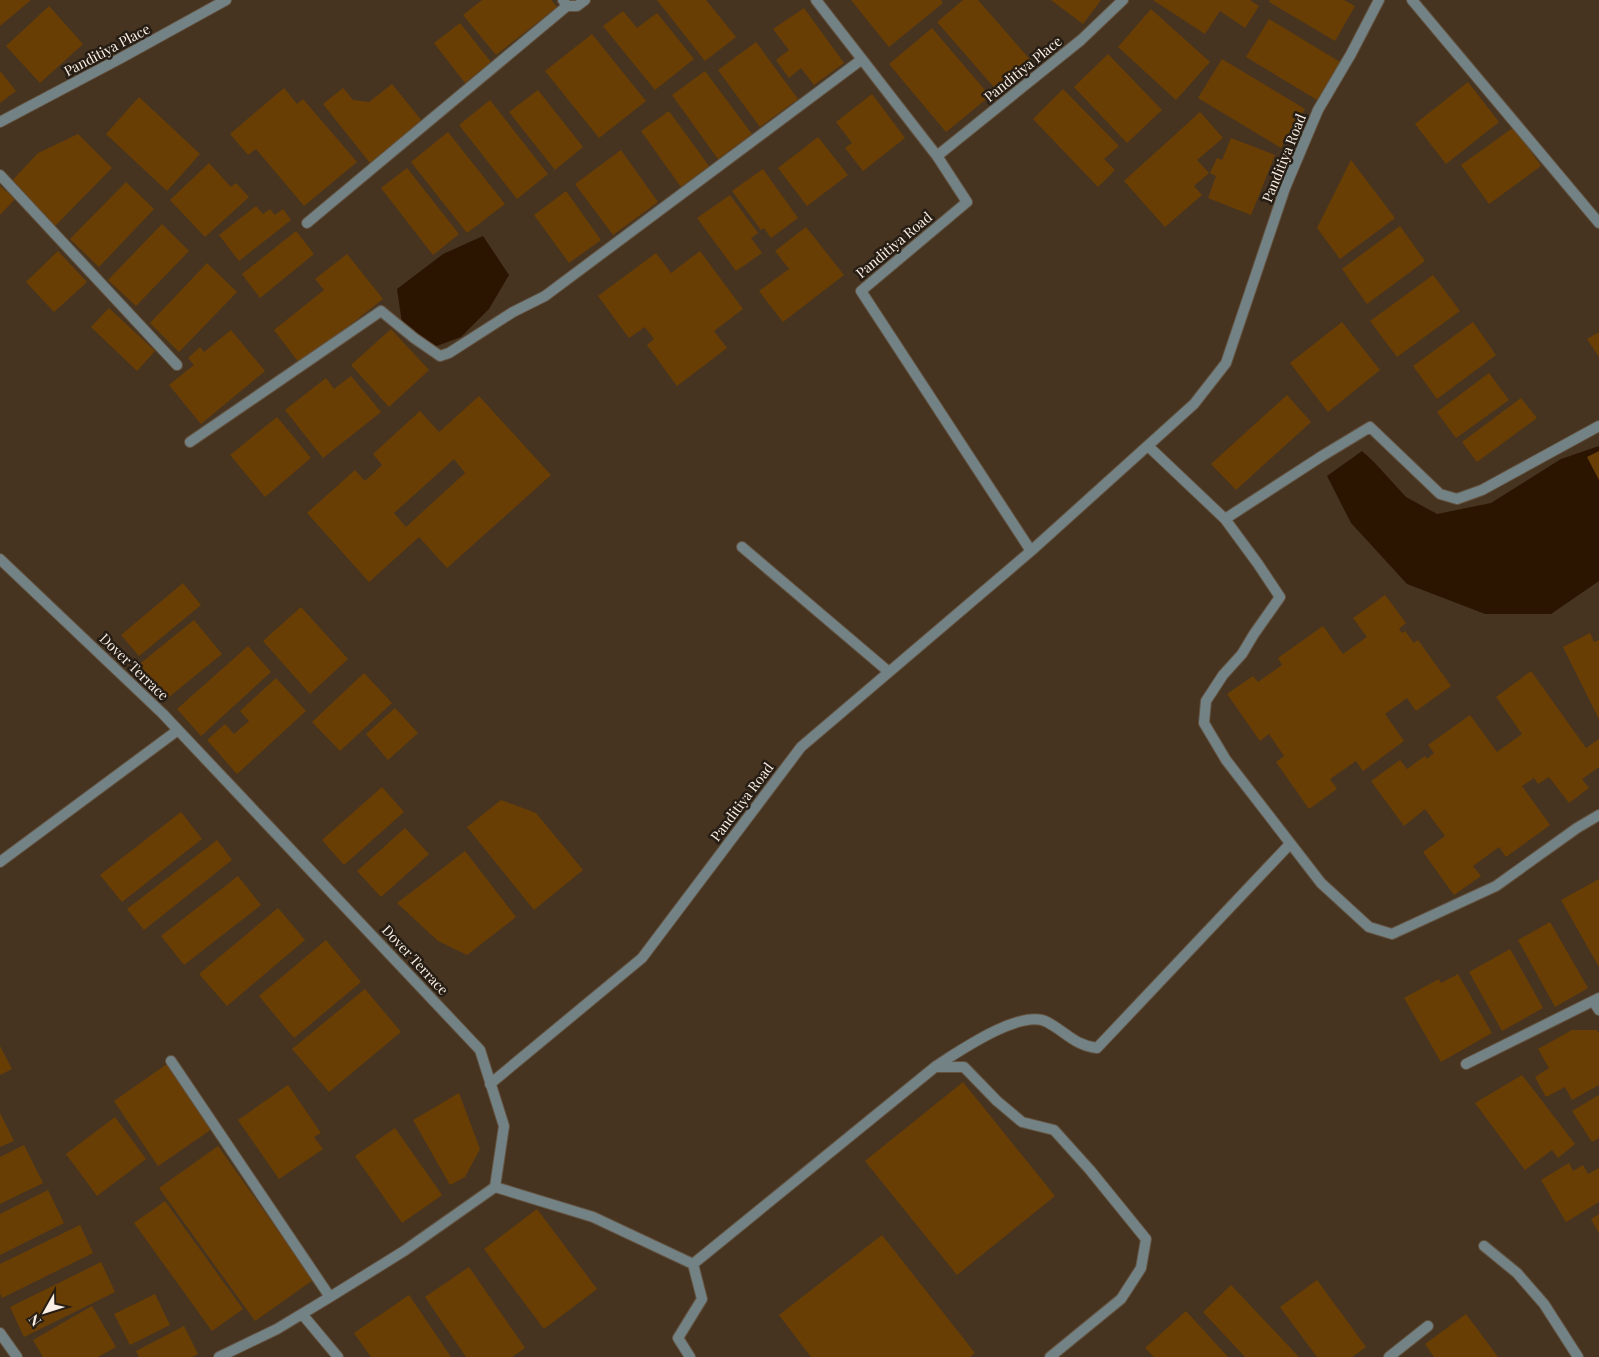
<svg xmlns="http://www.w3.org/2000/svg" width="1599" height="1357" viewBox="0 0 1599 1357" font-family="'Playfair Display',serif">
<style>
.water{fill:#2c1500}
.building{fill:#693e04;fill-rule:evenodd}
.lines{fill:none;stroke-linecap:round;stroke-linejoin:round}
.service-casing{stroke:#635240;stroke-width:12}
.minor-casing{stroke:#635240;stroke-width:12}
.service{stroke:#738284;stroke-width:10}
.minor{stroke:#738284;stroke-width:10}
.labels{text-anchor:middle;stroke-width:5;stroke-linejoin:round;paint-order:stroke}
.street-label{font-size:14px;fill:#fbefe4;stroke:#261d15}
</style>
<rect width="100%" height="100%" fill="#463421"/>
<!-- water -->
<path class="water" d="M 483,236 L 509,275 L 489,309 L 461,337 L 434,347 L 402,323 L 397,289 L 443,254 Z
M 1599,446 L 1599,581 L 1551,614 L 1485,614 L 1407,584 L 1351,523 L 1327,476 L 1362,451 L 1374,462 L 1406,497 L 1437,514 L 1491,503 L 1561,459 Z"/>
<!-- building -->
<path class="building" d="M 0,0 L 31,0 L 0,26 Z
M 482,0 L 551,0 L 557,7 L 496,55 L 463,15 Z
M 657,0 L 706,0 L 736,37 L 705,61 Z
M 851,0 L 941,0 L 943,3 L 889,47 Z
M 963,0 L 978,0 L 1033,63 L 999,93 L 937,22 Z
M 1051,0 L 1101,0 L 1083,24 Z
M 1153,0 L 1250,0 L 1259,6 L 1245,28 L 1220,11 L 1205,34 Z
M 1270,0 L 1344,0 L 1355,6 L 1335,41 L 1269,2 Z
M 49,6 L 83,44 L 40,83 L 6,46 Z
M 804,8 L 844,63 L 814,85 L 801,68 L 789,78 L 776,60 L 789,50 L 773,29 Z
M 1151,9 L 1210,62 L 1176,100 L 1118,47 Z
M 623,11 L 637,28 L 657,13 L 694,59 L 655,90 L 603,26 Z
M 1269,19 L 1340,62 L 1317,100 L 1246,57 Z
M 460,23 L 491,62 L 465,83 L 434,43 Z
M 932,28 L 990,96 L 946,132 L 889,64 Z
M 592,34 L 646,101 L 599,138 L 545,71 Z
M 756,42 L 798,99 L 760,127 L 718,70 Z
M 1108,54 L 1162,110 L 1127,143 L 1074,87 Z
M 1222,59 L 1305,109 L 1281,148 L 1198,98 Z
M 0,71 L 16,91 L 0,103 Z
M 705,71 L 752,134 L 718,159 L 672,95 Z
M 1468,82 L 1499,122 L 1446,164 L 1415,124 Z
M 392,84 L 422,121 L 370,163 L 323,104 L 343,88 L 353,100 L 369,102 Z
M 284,88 L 297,104 L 303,99 L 357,162 L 304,206 L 256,149 L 248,155 L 230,134 Z
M 1063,89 L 1119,146 L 1104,159 L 1115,170 L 1098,187 L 1033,119 Z
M 538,90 L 583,147 L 555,170 L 509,112 Z
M 872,94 L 905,138 L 863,171 L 845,148 L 852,143 L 836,122 Z
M 139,97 L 200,154 L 167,191 L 106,134 Z
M 490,100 L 548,174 L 517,199 L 459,125 Z
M 669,111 L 709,166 L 681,187 L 641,131 Z
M 1200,112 L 1223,138 L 1197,160 L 1209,173 L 1194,186 L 1202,195 L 1165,227 L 1124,181 Z
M 1514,127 L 1541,166 L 1489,204 L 1461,165 Z
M 448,132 L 505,204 L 467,233 L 411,162 Z
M 78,134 L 112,168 L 54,227 L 9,184 L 38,153 Z
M 818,137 L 848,175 L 807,206 L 778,168 Z
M 1231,138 L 1275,155 L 1251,215 L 1208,198 L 1216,176 L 1210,173 L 1217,158 L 1222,160 Z
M 621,150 L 658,202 L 613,235 L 575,184 Z
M 1351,160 L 1395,218 L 1340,259 L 1317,228 Z
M 209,163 L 231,187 L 236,183 L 249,197 L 205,237 L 170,200 Z
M 407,168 L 459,234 L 433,255 L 381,188 Z
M 763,169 L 798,218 L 771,238 L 764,228 L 761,230 L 732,191 Z
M 126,182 L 154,209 L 99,267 L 70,239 Z
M 0,186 L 15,199 L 0,215 Z
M 566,191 L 601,240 L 569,263 L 534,215 Z
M 730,195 L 758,233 L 751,238 L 762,253 L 736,271 L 697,218 Z
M 256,206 L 263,214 L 270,209 L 275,215 L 283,209 L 291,220 L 239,261 L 219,235 Z
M 162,224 L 189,251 L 136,306 L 108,280 Z
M 1400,226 L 1425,261 L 1367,304 L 1342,269 Z
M 806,227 L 844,275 L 783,322 L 759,291 L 789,269 L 775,251 Z
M 296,231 L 314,254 L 260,298 L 242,274 Z
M 58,251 L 87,282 L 54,312 L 26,282 Z
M 700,251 L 743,309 L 714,331 L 727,348 L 677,386 L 647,345 L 654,339 L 645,327 L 629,338 L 598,296 L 656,253 L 671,273 Z
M 347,254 L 383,299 L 300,364 L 274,330 L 324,290 L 315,279 Z
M 207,263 L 237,292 L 179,352 L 150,323 Z
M 1433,275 L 1460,311 L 1397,357 L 1370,321 Z
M 109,308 L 155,351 L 137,371 L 91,327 Z
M 1342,322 L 1380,370 L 1328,412 L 1290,363 Z
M 1473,322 L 1496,355 L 1437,399 L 1413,366 Z
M 391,329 L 429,370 L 389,407 L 351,365 Z
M 231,330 L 265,371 L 201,424 L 169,385 L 194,365 L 188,358 L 200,347 L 204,352 Z
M 1599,332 L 1599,357 L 1587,339 Z
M 1489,373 L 1509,400 L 1456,438 L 1437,412 Z
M 351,376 L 381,412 L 323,458 L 285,410 L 326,378 L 334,389 Z
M 1287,395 L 1311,422 L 1236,490 L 1211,464 Z
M 479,396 L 551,475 L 447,568 L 419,537 L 369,582 L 307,513 L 355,470 L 365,481 L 382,465 L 373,454 L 420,411 L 439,432 ZM 454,459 L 465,473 L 406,527 L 394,513 Z
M 1521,398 L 1537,418 L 1477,462 L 1462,442 Z
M 277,417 L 311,458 L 265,497 L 230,455 Z
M 1599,451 L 1599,480 L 1587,457 Z
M 183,583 L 201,605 L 139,656 L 121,635 Z
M 1385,595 L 1406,623 L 1399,629 L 1402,633 L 1405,631 L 1414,643 L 1418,640 L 1451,686 L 1416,711 L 1407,698 L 1385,714 L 1404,741 L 1363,771 L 1356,761 L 1330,779 L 1337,789 L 1309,809 L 1276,762 L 1284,756 L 1269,734 L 1260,741 L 1227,694 L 1253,676 L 1258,682 L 1282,665 L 1278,658 L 1323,626 L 1343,654 L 1367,637 L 1353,618 Z
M 301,607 L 348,659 L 310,694 L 263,641 Z
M 194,620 L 222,654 L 164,701 L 136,667 Z
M 1590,633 L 1594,642 L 1599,640 L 1599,719 L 1563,647 Z
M 248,646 L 271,672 L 201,736 L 177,709 Z
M 1531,671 L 1586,748 L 1599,739 L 1599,767 L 1582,779 L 1589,788 L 1569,803 L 1549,777 L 1538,784 L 1534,778 L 1522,786 L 1550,825 L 1506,857 L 1499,847 L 1473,866 L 1481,876 L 1454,895 L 1423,852 L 1445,836 L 1425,809 L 1404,826 L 1371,781 L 1400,760 L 1407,769 L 1425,756 L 1427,759 L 1434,753 L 1428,745 L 1470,715 L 1497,752 L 1522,734 L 1496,697 Z
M 364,673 L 392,703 L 340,751 L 312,722 Z
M 276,678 L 306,711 L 237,774 L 207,740 L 225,724 L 234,734 L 249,721 L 240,711 Z
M 395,708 L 418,733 L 388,760 L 366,734 Z
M 382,787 L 404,812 L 344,865 L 322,840 Z
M 501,800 L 536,813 L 583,870 L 534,910 L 467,827 Z
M 181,812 L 202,839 L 122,902 L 100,875 Z
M 405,828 L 429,854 L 381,897 L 357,871 Z
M 217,840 L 232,860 L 144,930 L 127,909 Z
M 465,851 L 516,917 L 467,955 L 438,941 L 397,903 Z
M 238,876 L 261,905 L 184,965 L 161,936 Z
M 1599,879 L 1599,967 L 1561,900 Z
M 278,908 L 305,940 L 227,1006 L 199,974 Z
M 1550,922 L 1588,988 L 1555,1007 L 1518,940 Z
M 326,940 L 361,982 L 294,1038 L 259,996 Z
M 1510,949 L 1543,1008 L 1502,1031 L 1469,972 Z
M 1458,974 L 1492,1033 L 1441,1062 L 1404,998 L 1439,979 L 1441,983 Z
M 365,989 L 401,1032 L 329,1092 L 292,1049 Z
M 1572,1030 L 1597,1030 L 1599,1033 L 1599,1085 L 1572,1100 L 1565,1087 L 1546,1097 L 1535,1077 L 1549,1068 L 1538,1049 Z
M 0,1046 L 12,1069 L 0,1075 Z
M 167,1064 L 212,1129 L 158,1166 L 114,1101 Z
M 1522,1075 L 1575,1144 L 1558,1158 L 1552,1150 L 1525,1170 L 1475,1103 Z
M 963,1082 L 1055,1196 L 957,1275 L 865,1161 Z
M 288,1085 L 321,1133 L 314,1137 L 323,1149 L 279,1179 L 238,1120 Z
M 459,1093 L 480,1149 L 465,1177 L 450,1185 L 413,1120 Z
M 1599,1095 L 1599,1138 L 1592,1142 L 1572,1111 Z
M 0,1113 L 14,1141 L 0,1147 Z
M 115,1117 L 146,1159 L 97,1196 L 66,1154 Z
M 395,1128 L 442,1195 L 402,1223 L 355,1156 Z
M 24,1145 L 43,1183 L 0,1204 L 0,1157 Z
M 218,1146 L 313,1280 L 255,1321 L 159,1188 Z
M 1569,1163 L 1573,1171 L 1583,1165 L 1588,1174 L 1599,1168 L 1599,1202 L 1566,1222 L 1541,1180 Z
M 48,1190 L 64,1223 L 0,1255 L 0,1214 Z
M 165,1201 L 243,1309 L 212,1331 L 134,1223 Z
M 537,1209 L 597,1289 L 544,1329 L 484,1249 Z
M 1599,1214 L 1599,1233 L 1591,1219 Z
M 80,1225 L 93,1253 L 2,1298 L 0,1293 L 0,1264 Z
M 882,1235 L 975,1353 L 970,1357 L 811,1357 L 779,1315 Z
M 101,1262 L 115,1292 L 24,1337 L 10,1307 Z
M 469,1267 L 525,1348 L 512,1357 L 466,1357 L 425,1297 Z
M 1317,1280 L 1366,1347 L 1352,1357 L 1317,1357 L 1280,1307 Z
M 1231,1285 L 1299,1357 L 1245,1357 L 1203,1312 Z
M 155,1294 L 170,1325 L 130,1345 L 114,1314 Z
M 409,1295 L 451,1357 L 371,1357 L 354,1333 Z
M 92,1306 L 116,1347 L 98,1357 L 43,1357 L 33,1340 Z
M 1186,1311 L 1228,1357 L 1154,1357 L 1145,1348 Z
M 1466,1314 L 1498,1357 L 1434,1357 L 1425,1344 Z
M 184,1326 L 198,1354 L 192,1357 L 139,1357 L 136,1351 Z"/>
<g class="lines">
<!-- service casing -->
<g class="service-casing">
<path id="service" d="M 1148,446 L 1225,519 L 1258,564 L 1280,597 L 1254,634 L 1242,654 L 1223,675 L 1206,701 L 1204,723 L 1226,760 L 1321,883 L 1369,927 L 1392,934 L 1496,886 L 1577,828 L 1599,815
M 1225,519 L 1322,456 L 1370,427 L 1440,494 L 1457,499 L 1482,490 L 1599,426
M 936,1066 C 958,1052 1021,1008 1047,1022 C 1066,1032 1074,1045 1097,1048 L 1290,844
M 495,1187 L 593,1217 L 693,1264
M 693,1264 L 935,1067 L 964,1067 L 997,1101 L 1022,1122 L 1054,1130 L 1090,1170 L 1146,1239 L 1141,1268 L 1121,1299 L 1050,1357
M 690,1357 L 678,1338 L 702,1299 L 693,1264"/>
</g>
<!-- minor casing -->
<g class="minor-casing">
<path id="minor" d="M 563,0 L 567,6 L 577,6 L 585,0
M 816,0 L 937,156 L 967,202 L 861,291 L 1031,551
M 1412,0 L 1599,223
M 0,122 L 121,58 L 226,0
M 937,156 L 1081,40 L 1123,0
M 0,175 L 177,365
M 307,223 L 567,6
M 190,442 L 381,311 L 414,338 L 440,356 L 449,353 L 513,312 L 545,296 L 861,60
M 742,547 L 889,672
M 0,559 L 163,714 L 480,1050 L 504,1126 L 495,1187 L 404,1251 L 330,1297 L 277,1329 L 219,1357
M 0,862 L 178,730
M 1593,1001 L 1599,1010
M 171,1061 L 330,1297
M 1466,1064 L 1599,998
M 490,1084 L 642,958 L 801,747 L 1031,551 L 1194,404 L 1226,363 L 1285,188 L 1318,110 L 1351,54 L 1379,0
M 1484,1246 L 1517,1273 L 1544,1304 L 1578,1357
M 302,1314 L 338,1357
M 0,1333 L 17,1357
M 1389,1357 L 1428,1326"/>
</g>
<!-- service -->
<use href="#service" class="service"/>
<!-- minor -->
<use href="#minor" class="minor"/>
</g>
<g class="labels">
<!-- street labels -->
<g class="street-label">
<text transform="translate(107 50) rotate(-28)" y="5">Panditiya Place</text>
<text transform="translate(1023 69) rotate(-39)" y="5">Panditiya Place</text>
<text transform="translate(1284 158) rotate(-68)" y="5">Panditiya Road</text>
<text transform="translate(894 245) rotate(-40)" y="5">Panditiya Road</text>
<text transform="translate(134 667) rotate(44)" y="5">Dover Terrace</text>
<text transform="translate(742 802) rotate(-53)" y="5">Panditiya Road</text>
<text transform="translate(415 960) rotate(47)" y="5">Dover Terrace</text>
</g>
</g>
<!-- north arrow -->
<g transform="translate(45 1312) rotate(231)" stroke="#261d15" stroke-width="4" paint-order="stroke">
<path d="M0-4L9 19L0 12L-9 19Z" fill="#fbefe4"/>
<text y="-8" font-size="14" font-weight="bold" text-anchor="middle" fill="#fbefe4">N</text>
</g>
</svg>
